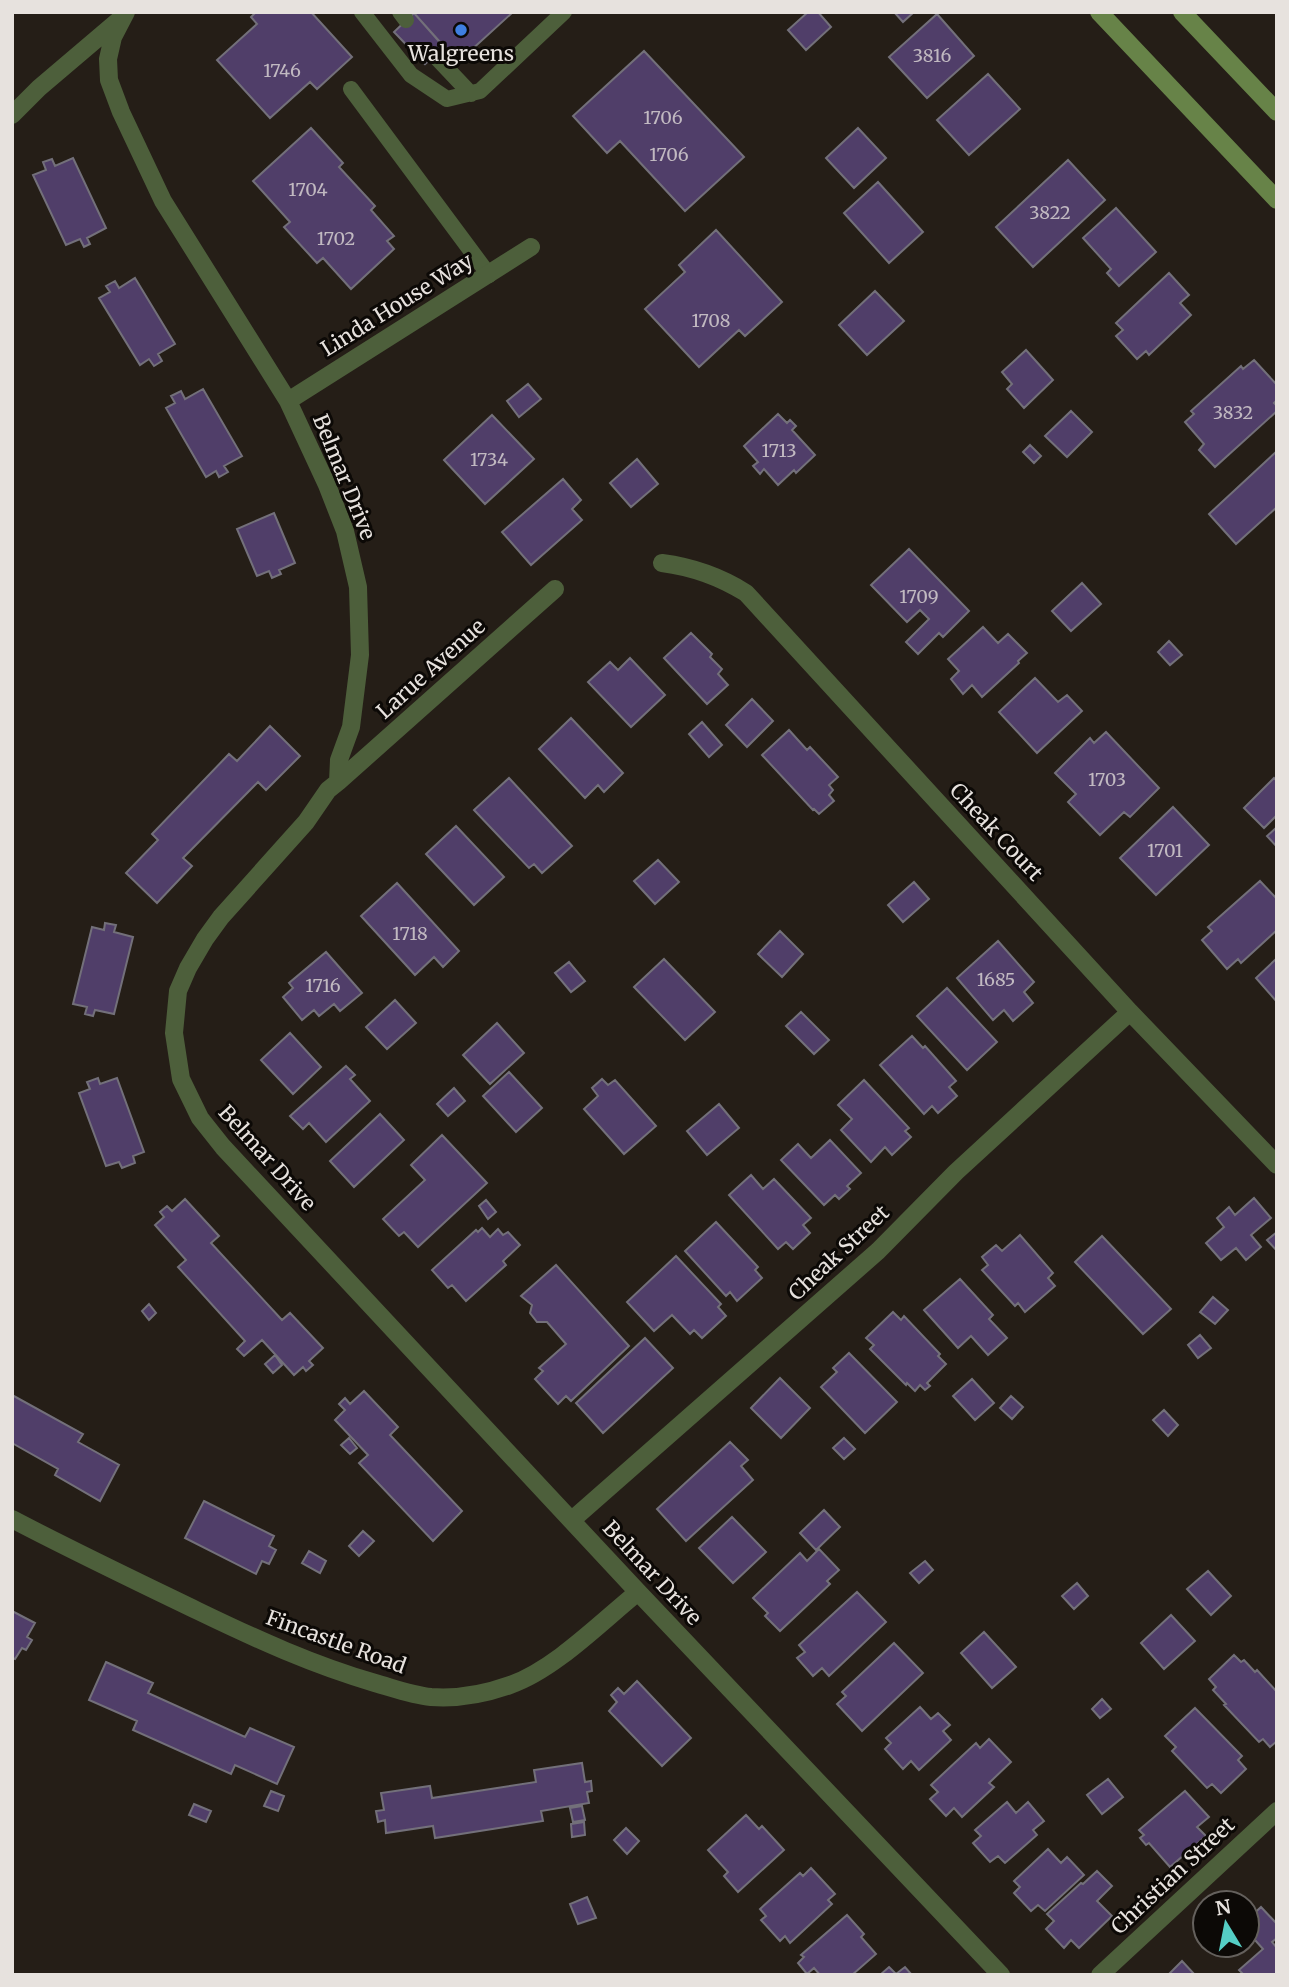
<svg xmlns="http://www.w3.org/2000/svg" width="1289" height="1987" viewBox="0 0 1289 1987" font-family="Merriweather,serif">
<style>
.building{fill:#503e69;stroke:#73707a;stroke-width:2}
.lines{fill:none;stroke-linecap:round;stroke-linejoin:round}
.lane{stroke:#4d5f3b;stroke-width:16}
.street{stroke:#4d5f3b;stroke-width:18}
.secondary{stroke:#678348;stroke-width:18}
.shop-dot{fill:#3f7fe0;stroke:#0c0906;stroke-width:2.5}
.labels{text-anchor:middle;stroke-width:6;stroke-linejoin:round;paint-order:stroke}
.number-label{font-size:18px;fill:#c1b9c1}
.poi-label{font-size:21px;fill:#e7e2de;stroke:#0c0906}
.street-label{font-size:21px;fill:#e7e2de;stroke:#0c0906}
</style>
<rect width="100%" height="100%" fill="#251e17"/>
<!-- building -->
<path class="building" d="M 256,12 L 311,12 L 352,57 L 317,89 L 310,82 L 270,118 L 217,60 L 257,24 L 251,17 Z
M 413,12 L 513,12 L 458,62 Z
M 808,12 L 818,12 L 831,27 L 806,50 L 788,30 Z
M 894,12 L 914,12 L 903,22 Z
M 414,13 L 444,47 L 425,64 L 394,32 Z
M 937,14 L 974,56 L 927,98 L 889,57 Z
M 644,51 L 744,157 L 685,211 L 620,141 L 607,153 L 573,116 Z
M 988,74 L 1020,109 L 969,155 L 937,120 Z
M 311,128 L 343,163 L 339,167 L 375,206 L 371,210 L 394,236 L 387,241 L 394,249 L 351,289 L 323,258 L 317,263 L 284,227 L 290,222 L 253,181 Z
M 858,128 L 886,158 L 854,188 L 826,158 Z
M 73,158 L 106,228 L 87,238 L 90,244 L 84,247 L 80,239 L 66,245 L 33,175 L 46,170 L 43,162 L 52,159 L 55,166 Z
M 1068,160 L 1105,200 L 1033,267 L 996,227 Z
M 878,182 L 923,232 L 889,263 L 844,213 Z
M 1116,208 L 1156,252 L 1119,286 L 1107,273 L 1111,269 L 1083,238 Z
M 716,230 L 782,302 L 745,336 L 739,330 L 699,367 L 645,309 L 685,272 L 679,265 Z
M 1169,273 L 1189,295 L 1180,303 L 1191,315 L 1149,355 L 1146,351 L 1137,359 L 1116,336 L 1123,330 L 1116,323 Z
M 135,278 L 175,344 L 158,354 L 162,361 L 154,366 L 149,359 L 140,365 L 99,298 L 110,292 L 106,286 L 115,281 L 119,288 Z
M 875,291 L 904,321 L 867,355 L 839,325 Z
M 1026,350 L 1053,380 L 1024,408 L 1007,389 L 1012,384 L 1002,372 Z
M 1254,360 L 1277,385 L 1277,400 L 1274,403 L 1277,406 L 1277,411 L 1215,467 L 1199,450 L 1204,444 L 1185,422 L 1194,414 L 1191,411 L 1241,366 L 1243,369 Z
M 528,384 L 541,399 L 519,417 L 507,401 Z
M 203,389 L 242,456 L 224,466 L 228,472 L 219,477 L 216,471 L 206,477 L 166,408 L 175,403 L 171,396 L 181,391 L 185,399 Z
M 1071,411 L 1092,432 L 1067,457 L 1045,436 Z
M 778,414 L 787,423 L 790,420 L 796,426 L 792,430 L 815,455 L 796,473 L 794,470 L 778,485 L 764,469 L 760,474 L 753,466 L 758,462 L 744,446 Z
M 492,415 L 534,459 L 485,504 L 444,460 Z
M 1030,445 L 1041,456 L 1034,463 L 1023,452 Z
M 1277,451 L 1277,507 L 1236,544 L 1209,514 Z
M 637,459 L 658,484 L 631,507 L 610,483 Z
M 563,479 L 581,500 L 572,509 L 582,520 L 531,565 L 502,532 Z
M 274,513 L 295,563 L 279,570 L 281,574 L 272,578 L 269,571 L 257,576 L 237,529 Z
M 909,549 L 969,611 L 943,637 L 939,633 L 918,654 L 906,642 L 929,619 L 920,610 L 907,622 L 871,585 Z
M 1082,583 L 1101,604 L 1071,631 L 1052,611 Z
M 983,627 L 998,643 L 1008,634 L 1027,653 L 1018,661 L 1019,663 L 982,697 L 972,685 L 963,694 L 951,679 L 959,671 L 948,659 Z
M 691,633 L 712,654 L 710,657 L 722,669 L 718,674 L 728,685 L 707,704 L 664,658 Z
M 1169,641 L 1182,655 L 1170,665 L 1158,652 Z
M 630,658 L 665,695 L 631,727 L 588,682 L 610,662 L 618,670 Z
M 1035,678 L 1058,702 L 1067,695 L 1082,711 L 1037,753 L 999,712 Z
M 752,699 L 773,721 L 747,747 L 726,725 Z
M 571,718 L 623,773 L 604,792 L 598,785 L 585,798 L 539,749 Z
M 702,722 L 722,745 L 709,757 L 689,734 Z
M 270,726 L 300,756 L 266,790 L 258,782 L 183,858 L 192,866 L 157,903 L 126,873 L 158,840 L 152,834 L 229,754 L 237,761 Z
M 789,730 L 807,750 L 810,747 L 838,777 L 829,785 L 833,790 L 829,795 L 834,801 L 819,814 L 814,809 L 813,810 L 762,755 Z
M 1106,732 L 1159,788 L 1130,817 L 1124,812 L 1100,835 L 1068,802 L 1076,794 L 1055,773 L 1090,738 L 1094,743 Z
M 509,778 L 572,846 L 542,873 L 534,864 L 529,868 L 474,810 Z
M 1274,778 L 1277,781 L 1277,815 L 1264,828 L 1244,808 Z
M 1173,807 L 1209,845 L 1156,895 L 1120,858 Z
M 456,826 L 504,877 L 474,905 L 426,854 Z
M 1277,827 L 1277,847 L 1267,836 Z
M 658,860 L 679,882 L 655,904 L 634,881 Z
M 1260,881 L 1277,899 L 1277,930 L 1241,963 L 1238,959 L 1227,969 L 1202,940 L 1212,931 L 1208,927 Z
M 914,882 L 929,899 L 903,922 L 888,905 Z
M 397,883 L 459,951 L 443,967 L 434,957 L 415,975 L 361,916 Z
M 105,923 L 116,925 L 114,932 L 133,937 L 114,1014 L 95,1010 L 93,1016 L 85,1014 L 87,1007 L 73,1004 L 92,927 L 104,930 Z
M 780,931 L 803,954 L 782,977 L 758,954 Z
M 998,941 L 1034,982 L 1024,992 L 1033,1003 L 1013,1021 L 1004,1010 L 993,1020 L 957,978 Z
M 326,952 L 362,993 L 340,1011 L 334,1004 L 319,1016 L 314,1010 L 302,1020 L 283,997 L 293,988 L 289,983 Z
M 1277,958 L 1277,1002 L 1256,978 Z
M 664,959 L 715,1012 L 685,1040 L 634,987 Z
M 569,962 L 585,981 L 571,992 L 555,973 Z
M 947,988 L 997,1042 L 967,1070 L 917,1016 Z
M 395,1000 L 416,1023 L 387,1049 L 366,1027 Z
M 801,1012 L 829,1040 L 814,1054 L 786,1026 Z
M 497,1023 L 524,1053 L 490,1084 L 463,1055 Z
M 290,1033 L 321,1067 L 293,1094 L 261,1060 Z
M 912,1036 L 923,1048 L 925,1046 L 956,1081 L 949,1087 L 957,1096 L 938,1113 L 932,1106 L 924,1114 L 880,1065 Z
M 346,1066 L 355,1075 L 350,1079 L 370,1101 L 326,1142 L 309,1123 L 303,1129 L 290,1116 Z
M 509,1072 L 542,1108 L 516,1132 L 483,1096 Z
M 98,1078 L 100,1084 L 117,1078 L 144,1152 L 133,1156 L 135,1163 L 122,1168 L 119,1162 L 106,1166 L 79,1093 L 90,1089 L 87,1082 Z
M 602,1079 L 608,1085 L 615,1080 L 656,1126 L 624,1154 L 584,1109 L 598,1096 L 592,1088 Z
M 864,1080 L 909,1128 L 905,1131 L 911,1137 L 892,1155 L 885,1147 L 871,1162 L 841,1130 L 852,1119 L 838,1105 Z
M 454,1088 L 465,1101 L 448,1116 L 437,1104 Z
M 719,1104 L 739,1128 L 707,1155 L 687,1131 Z
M 380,1114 L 404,1140 L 354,1187 L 330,1161 Z
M 442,1135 L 487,1183 L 418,1247 L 404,1232 L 399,1236 L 383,1219 L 425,1180 L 411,1165 Z
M 830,1140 L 861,1173 L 847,1186 L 850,1189 L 839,1199 L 835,1195 L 824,1205 L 781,1160 L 798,1144 L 811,1158 Z
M 751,1175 L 763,1189 L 774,1179 L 811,1218 L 803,1225 L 810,1233 L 793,1249 L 786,1242 L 778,1249 L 729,1195 Z
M 1254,1198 L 1271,1218 L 1251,1235 L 1261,1247 L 1246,1260 L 1236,1248 L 1221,1260 L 1206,1243 L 1224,1227 L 1217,1218 L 1229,1207 L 1235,1215 Z
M 185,1199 L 219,1236 L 211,1243 L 282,1320 L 290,1313 L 323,1348 L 309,1361 L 313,1365 L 306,1371 L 303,1367 L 294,1375 L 262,1340 L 244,1356 L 237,1349 L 245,1341 L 178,1267 L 186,1260 L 155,1225 L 164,1217 L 160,1212 L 167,1206 L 172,1211 Z
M 486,1200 L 496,1212 L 488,1219 L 479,1206 Z
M 716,1222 L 758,1267 L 755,1270 L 762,1278 L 737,1301 L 730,1292 L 726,1296 L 685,1251 Z
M 482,1228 L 490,1237 L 498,1229 L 503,1235 L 508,1232 L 520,1245 L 503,1261 L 506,1265 L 466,1301 L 452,1285 L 448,1288 L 432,1270 L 476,1230 L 478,1232 Z
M 1277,1232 L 1277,1251 L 1267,1240 Z
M 1020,1235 L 1053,1273 L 1048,1278 L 1055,1286 L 1025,1312 L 1018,1303 L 1015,1306 L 982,1270 L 988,1265 L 982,1257 L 996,1245 L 1002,1251 Z
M 1102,1236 L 1171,1309 L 1143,1334 L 1075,1262 Z
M 676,1256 L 721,1304 L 718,1307 L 726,1316 L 702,1338 L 694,1330 L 690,1334 L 672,1315 L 654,1331 L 627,1302 Z
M 556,1265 L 629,1346 L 571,1401 L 566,1396 L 558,1404 L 535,1379 L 543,1371 L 539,1368 L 566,1344 L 547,1322 L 537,1322 L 530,1313 L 532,1305 L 521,1296 Z
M 960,1279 L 993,1315 L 989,1319 L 1007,1338 L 988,1355 L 971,1336 L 958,1348 L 924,1310 Z
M 1213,1297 L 1228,1310 L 1215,1324 L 1200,1312 Z
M 149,1304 L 156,1313 L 149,1320 L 142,1311 Z
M 893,1312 L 901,1320 L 904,1316 L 940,1354 L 938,1356 L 946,1364 L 927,1383 L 930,1386 L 925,1390 L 920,1385 L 915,1391 L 907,1383 L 906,1385 L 870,1349 L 874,1345 L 866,1338 Z
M 1200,1335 L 1211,1348 L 1198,1358 L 1188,1345 Z
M 645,1338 L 673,1368 L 603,1433 L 576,1403 Z
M 849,1353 L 897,1402 L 865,1433 L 821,1387 L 837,1372 L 833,1368 Z
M 275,1355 L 282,1365 L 273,1373 L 265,1364 Z
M 780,1378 L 810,1408 L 781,1438 L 751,1408 Z
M 972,1379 L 994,1403 L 975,1420 L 953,1396 Z
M 364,1391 L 398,1427 L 390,1435 L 462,1511 L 433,1541 L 359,1463 L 368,1455 L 335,1420 L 345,1410 L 339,1404 L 345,1398 L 350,1404 Z
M 12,1395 L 83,1434 L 78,1442 L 119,1465 L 100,1501 L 55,1475 L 58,1469 L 12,1443 Z
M 1011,1396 L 1023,1407 L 1012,1419 L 1000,1408 Z
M 1164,1410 L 1178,1425 L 1168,1436 L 1153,1420 Z
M 349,1438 L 357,1448 L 350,1454 L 341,1445 Z
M 844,1438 L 855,1449 L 844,1459 L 833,1448 Z
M 730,1442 L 748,1460 L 741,1466 L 753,1480 L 686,1541 L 657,1509 Z
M 204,1501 L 274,1536 L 269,1546 L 276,1550 L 269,1564 L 262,1561 L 256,1574 L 185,1538 Z
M 824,1510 L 840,1527 L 816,1550 L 800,1533 Z
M 732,1517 L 766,1552 L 733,1583 L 699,1548 Z
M 363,1531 L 374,1541 L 359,1556 L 349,1546 Z
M 819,1549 L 839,1570 L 827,1581 L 830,1584 L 780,1631 L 765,1616 L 768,1613 L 753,1598 L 800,1553 L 807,1561 Z
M 309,1551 L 326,1561 L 320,1573 L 302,1563 Z
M 925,1561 L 933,1570 L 919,1583 L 910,1573 Z
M 1208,1571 L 1231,1596 L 1211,1615 L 1187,1589 Z
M 1077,1583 L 1088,1596 L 1074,1609 L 1062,1596 Z
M 857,1592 L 886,1622 L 829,1676 L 822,1668 L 813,1676 L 797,1658 L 805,1652 L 799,1645 Z
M 12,1611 L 35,1623 L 27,1637 L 32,1640 L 26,1650 L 22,1648 L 15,1659 L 12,1658 Z
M 1171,1615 L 1195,1641 L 1164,1669 L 1141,1643 Z
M 984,1632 L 1016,1667 L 992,1688 L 961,1653 Z
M 894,1643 L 923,1673 L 862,1731 L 837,1704 L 846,1696 L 842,1692 Z
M 1234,1655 L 1241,1662 L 1244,1660 L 1255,1672 L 1257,1670 L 1277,1692 L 1277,1741 L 1270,1747 L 1263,1739 L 1259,1742 L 1224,1705 L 1226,1704 L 1213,1690 L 1216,1687 L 1209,1679 Z
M 106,1662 L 153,1683 L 148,1693 L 245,1737 L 250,1728 L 294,1747 L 277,1784 L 235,1765 L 231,1774 L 133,1730 L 137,1721 L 89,1700 Z
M 637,1681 L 691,1738 L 662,1766 L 609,1711 L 617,1702 L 611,1695 L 618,1688 L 624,1694 Z
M 1102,1699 L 1111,1709 L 1100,1718 L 1092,1709 Z
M 920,1707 L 931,1719 L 938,1713 L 950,1725 L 943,1731 L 951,1740 L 919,1770 L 911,1761 L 903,1769 L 885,1749 L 891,1743 L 886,1738 Z
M 1195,1708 L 1242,1756 L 1238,1760 L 1246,1769 L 1221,1793 L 1212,1784 L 1207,1788 L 1172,1751 L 1176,1747 L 1165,1736 Z
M 989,1739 L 1011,1762 L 989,1783 L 994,1787 L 962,1817 L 954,1808 L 946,1816 L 930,1799 L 938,1792 L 931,1785 L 976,1743 L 980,1748 Z
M 582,1763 L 585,1782 L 591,1781 L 592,1791 L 587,1792 L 589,1803 L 541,1811 L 543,1821 L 435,1838 L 433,1826 L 386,1833 L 385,1820 L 378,1822 L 376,1811 L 384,1810 L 381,1793 L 430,1786 L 432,1798 L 536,1782 L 534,1770 Z
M 1108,1779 L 1123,1797 L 1102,1814 L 1087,1795 Z
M 271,1791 L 284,1796 L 278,1811 L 264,1806 Z
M 1185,1791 L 1209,1817 L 1197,1827 L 1206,1836 L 1170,1867 L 1149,1843 L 1146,1845 L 1140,1838 L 1144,1835 L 1139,1830 Z
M 1007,1802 L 1016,1813 L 1028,1802 L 1044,1821 L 1033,1830 L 1037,1835 L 1005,1863 L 998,1856 L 990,1862 L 973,1843 L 981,1836 L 975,1830 Z
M 194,1804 L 211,1811 L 206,1822 L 189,1815 Z
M 582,1806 L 585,1820 L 573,1822 L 570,1808 Z
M 746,1815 L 759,1829 L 762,1826 L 784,1850 L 738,1892 L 724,1876 L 728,1872 L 708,1850 Z
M 584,1822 L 585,1835 L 572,1837 L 571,1824 Z
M 626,1828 L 639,1841 L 627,1854 L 614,1840 Z
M 1048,1849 L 1061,1863 L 1067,1857 L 1084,1875 L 1045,1911 L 1038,1905 L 1031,1911 L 1014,1893 L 1020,1887 L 1014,1881 Z
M 811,1868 L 835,1894 L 828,1900 L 832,1904 L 790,1943 L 785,1936 L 780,1941 L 761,1920 L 766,1916 L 760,1909 L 800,1873 L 803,1876 Z
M 1097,1871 L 1112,1886 L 1097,1901 L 1112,1916 L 1079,1948 L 1071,1940 L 1064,1948 L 1046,1929 L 1054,1921 L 1047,1914 L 1081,1883 L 1083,1884 Z
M 587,1897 L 596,1918 L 578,1924 L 570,1904 Z
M 1261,1907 L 1277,1924 L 1277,1938 L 1272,1942 L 1277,1948 L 1277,1975 L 1244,1975 L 1239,1970 L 1263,1949 L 1247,1931 L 1247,1920 Z
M 847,1915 L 864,1934 L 861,1937 L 876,1954 L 852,1975 L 820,1975 L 814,1968 L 807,1974 L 798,1963 L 804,1957 L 801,1955 Z
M 1182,1961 L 1195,1975 L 1168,1975 Z
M 889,1967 L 896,1974 L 905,1967 L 912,1975 L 880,1975 Z"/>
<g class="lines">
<!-- lane -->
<path class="lane" d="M 362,12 L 411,75 L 447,99 L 480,91 L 564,12
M 400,12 L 406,20
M 435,56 L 471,94
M 351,89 L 489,275"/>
<!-- street -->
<path class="street" d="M 126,12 L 113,37 L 108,59 L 109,80 L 121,112 L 163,201 L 288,401 L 327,485 L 345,531 L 358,587 L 360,655 L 351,727 L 339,760 L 338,782 L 328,790 L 306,822 L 221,917 L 205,939 L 188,968 L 178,991 L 174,1033 L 181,1079 L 200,1118 L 223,1147 L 638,1592 L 1001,1975
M 12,115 L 39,88 L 119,20
M 288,401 L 531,247
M 662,563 C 693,567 719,576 746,593 L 1130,1012 L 1277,1165
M 338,782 L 555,589
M 12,1519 C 73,1551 136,1581 198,1611 C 256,1639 313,1665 375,1683 C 393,1688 412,1695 431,1697 C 458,1699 485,1694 510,1685 C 554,1670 601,1622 638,1592
M 572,1520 L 878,1251 L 956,1172 L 1130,1012
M 1100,1975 L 1277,1811"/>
<!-- secondary -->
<path class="secondary" d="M 1099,12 L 1277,200
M 1182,12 L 1277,112"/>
</g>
<!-- markers -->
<circle class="shop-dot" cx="461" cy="30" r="7"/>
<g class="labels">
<!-- number labels -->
<g class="number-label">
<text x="932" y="62">3816</text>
<text x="282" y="77">1746</text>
<text x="663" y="124">1706</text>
<text x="669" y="161">1706</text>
<text x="308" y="196">1704</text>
<text x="1050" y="219">3822</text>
<text x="336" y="245">1702</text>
<text x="711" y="327">1708</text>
<text x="1233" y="419">3832</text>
<text x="779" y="457">1713</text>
<text x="489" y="466">1734</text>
<text x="919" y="603">1709</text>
<text x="1107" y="786">1703</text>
<text x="1165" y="857">1701</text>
<text x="410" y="940">1718</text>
<text x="996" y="986">1685</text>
<text x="323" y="992">1716</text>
</g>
<!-- poi labels -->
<g class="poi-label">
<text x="461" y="61">Walgreens</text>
</g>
<!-- street labels -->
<g class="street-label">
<text transform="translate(397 305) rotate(-32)" y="7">Linda House Way</text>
<text transform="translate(344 477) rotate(68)" y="7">Belmar Drive</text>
<text transform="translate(431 669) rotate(-42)" y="7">Larue Avenue</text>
<text transform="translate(996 832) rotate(47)" y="7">Cheak Court</text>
<text transform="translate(267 1158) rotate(48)" y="7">Belmar Drive</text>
<text transform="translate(839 1253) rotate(-43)" y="7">Cheak Street</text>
<text transform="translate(652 1573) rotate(47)" y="7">Belmar Drive</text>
<text transform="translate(336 1642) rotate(20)" y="7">Fincastle Road</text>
<text transform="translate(1173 1876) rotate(-43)" y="7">Christian Street</text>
</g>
</g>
<!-- border -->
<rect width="1289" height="1987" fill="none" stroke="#e7e2de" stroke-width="28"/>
<!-- north arrow -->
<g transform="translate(1226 1924) rotate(350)"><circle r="33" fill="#0c0906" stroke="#64605c" stroke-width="2"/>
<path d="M0-5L12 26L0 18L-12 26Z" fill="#55cec5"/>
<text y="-10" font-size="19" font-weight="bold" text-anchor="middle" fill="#e7e2de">N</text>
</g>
</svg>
